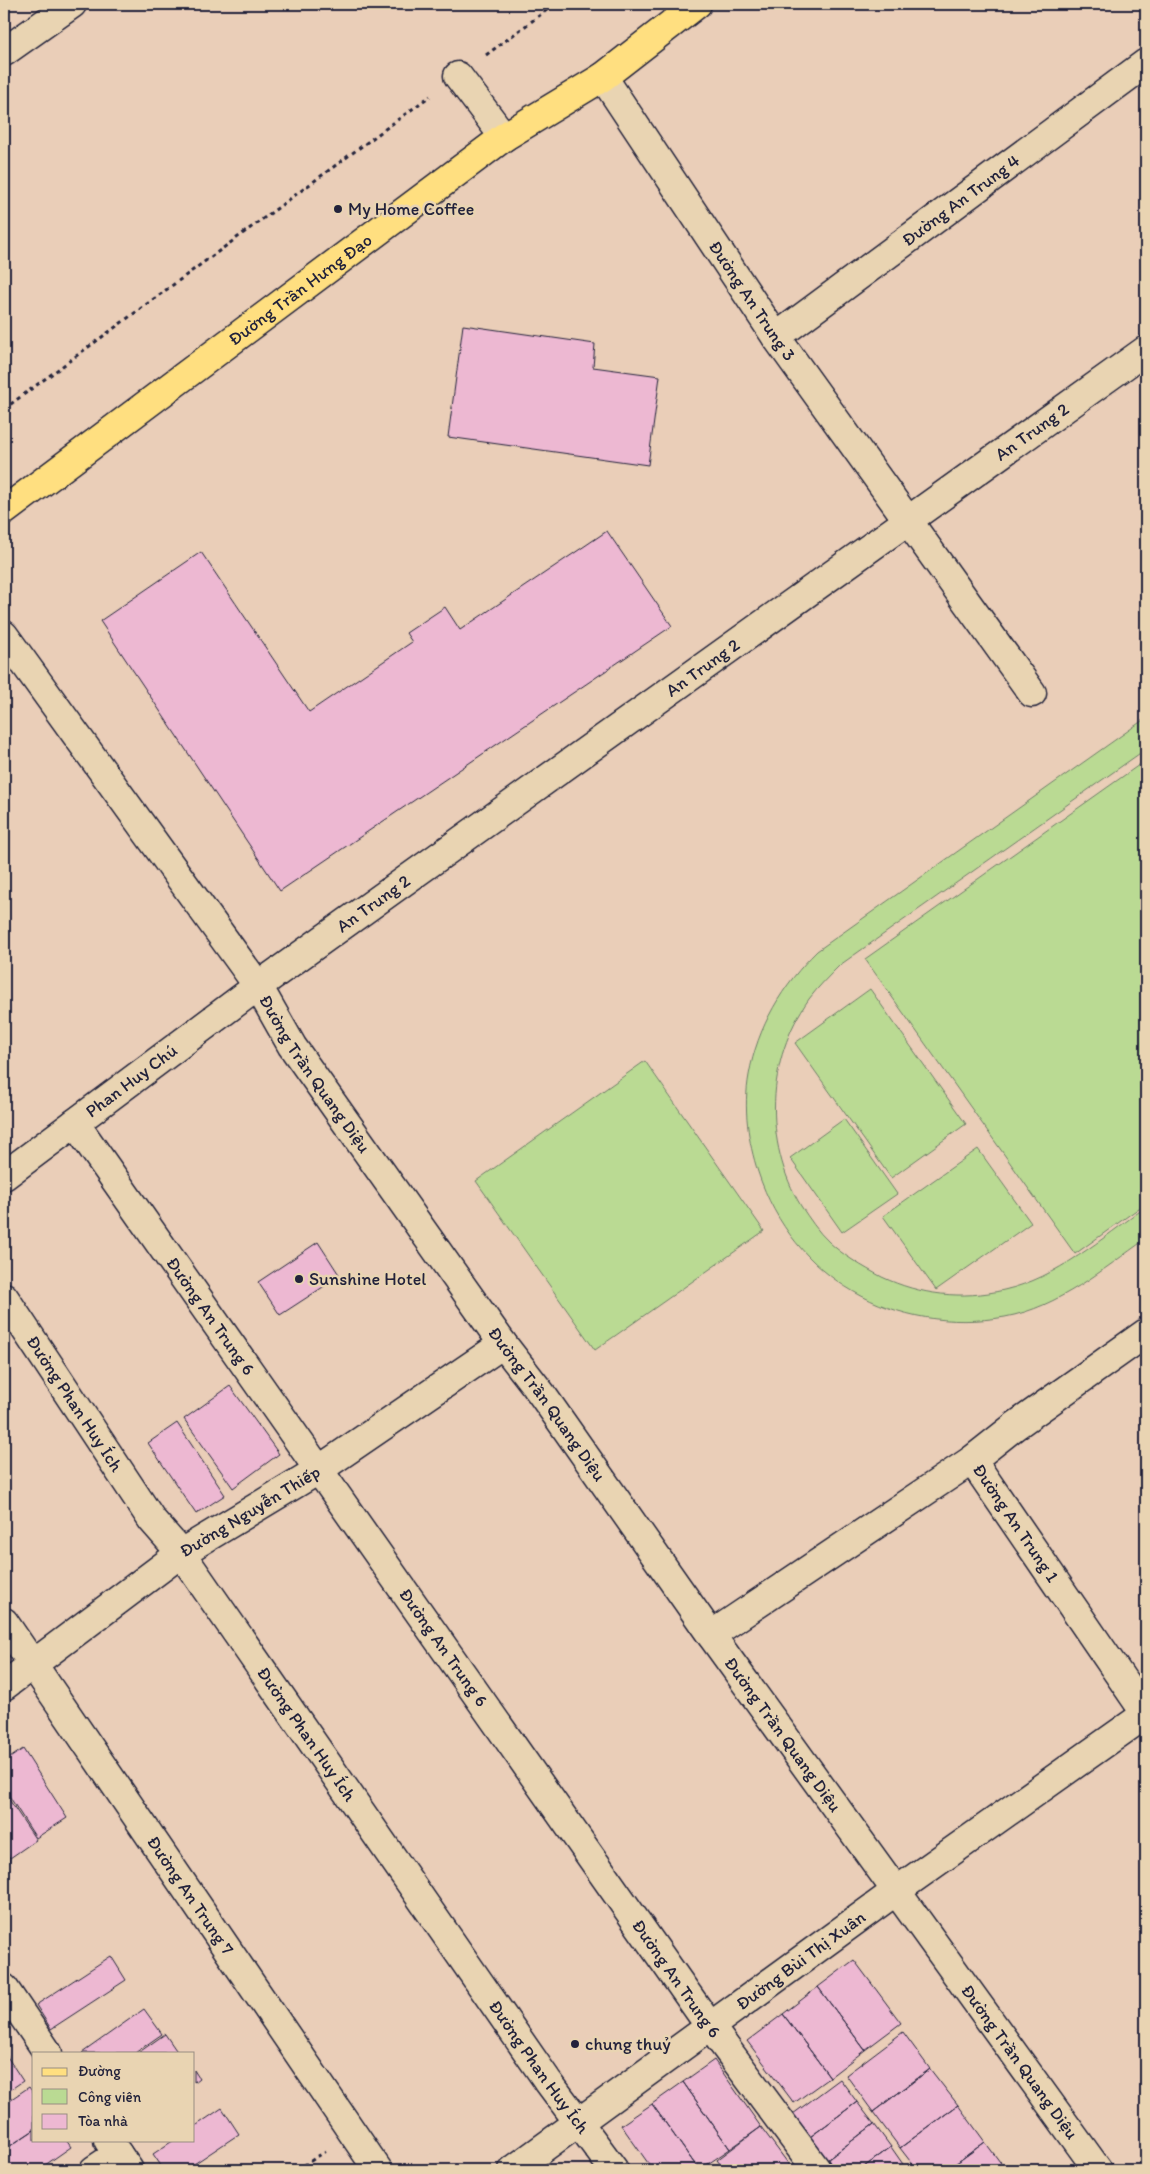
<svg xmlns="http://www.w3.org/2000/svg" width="1150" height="2174" viewBox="0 0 1150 2174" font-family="Itim,sans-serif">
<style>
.park{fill:#bada93;stroke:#6e7e67}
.building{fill:#edb8d2;stroke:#22223b}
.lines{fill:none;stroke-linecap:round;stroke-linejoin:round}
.minor-casing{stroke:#22223b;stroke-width:31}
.major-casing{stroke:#22223b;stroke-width:31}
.path{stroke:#22223b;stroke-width:3;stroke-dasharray:4 4;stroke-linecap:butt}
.minor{stroke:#e9d4b2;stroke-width:28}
.major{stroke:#ffdf80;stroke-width:28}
.poi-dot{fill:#22223b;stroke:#e9d4b2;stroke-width:2}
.labels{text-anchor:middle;stroke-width:5;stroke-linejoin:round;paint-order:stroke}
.street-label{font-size:18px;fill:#22223b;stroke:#e9d4b2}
.poi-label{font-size:18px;fill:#22223b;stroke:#e9d4b2;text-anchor:start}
</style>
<rect width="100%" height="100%" fill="#eaceb8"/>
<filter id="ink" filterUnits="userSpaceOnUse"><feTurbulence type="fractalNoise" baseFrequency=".02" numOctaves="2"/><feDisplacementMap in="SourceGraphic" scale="10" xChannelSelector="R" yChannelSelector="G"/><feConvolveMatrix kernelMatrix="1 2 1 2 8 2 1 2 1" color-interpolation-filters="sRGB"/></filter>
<g filter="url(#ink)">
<!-- park -->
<path class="park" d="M 1146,718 L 1146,749 L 840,965 C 829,976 818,987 809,999 C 766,1060 763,1142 801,1206 C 809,1218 818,1232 829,1242 C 844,1256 863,1267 882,1277 C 920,1295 962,1300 1004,1290 C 1057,1278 1102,1238 1146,1207 L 1146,1239 C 1103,1269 1059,1307 1005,1317 C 896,1336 793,1279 758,1172 C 748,1141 743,1108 749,1075 C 757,1028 783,984 817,951 Z
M 1146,760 L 1146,1203 L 1075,1254 L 865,959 Z
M 870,989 L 966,1124 L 891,1178 L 795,1043 Z
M 645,1061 L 764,1231 L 595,1350 L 476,1181 Z
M 844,1119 L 897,1194 L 842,1232 L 790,1158 Z
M 978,1149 L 1031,1223 L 936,1290 L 883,1216 Z"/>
<!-- building -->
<path class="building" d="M 463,325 L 595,344 L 593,367 L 660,376 L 648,465 L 448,437 Z
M 607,531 L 672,626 L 280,891 L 100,621 L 201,552 L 309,712 L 412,642 L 406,633 L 445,607 L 460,630 Z
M 318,1242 L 340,1276 L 280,1315 L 258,1282 Z
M 230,1386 L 279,1454 L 233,1488 L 184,1419 Z
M 177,1423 L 225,1495 L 196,1514 L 148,1443 Z
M 23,1749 L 67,1818 L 36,1838 L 4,1788 L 4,1762 Z
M 4,1792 L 36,1840 L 10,1858 L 4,1848 Z
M 4,1851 L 10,1860 L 4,1864 Z
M 111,1956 L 126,1980 L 51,2029 L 36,2005 Z
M 854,1960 L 901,2023 L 865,2050 L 818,1987 Z
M 818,1987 L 865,2050 L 830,2077 L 783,2014 Z
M 144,2009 L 162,2034 L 135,2053 L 82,2053 Z
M 783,2014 L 830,2077 L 794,2103 L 747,2041 Z
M 903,2032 L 930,2069 L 873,2112 L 846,2075 Z
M 165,2034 L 178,2053 L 138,2053 Z
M 6,2055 L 23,2081 L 4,2094 L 4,2057 Z
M 714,2060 L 761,2127 L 730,2149 L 683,2082 Z
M 930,2069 L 958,2105 L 900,2148 L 873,2112 Z
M 194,2070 L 199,2078 L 194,2082 Z
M 840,2079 L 857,2102 L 810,2137 L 793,2114 Z
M 683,2082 L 730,2149 L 699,2170 L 652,2104 Z
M 29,2087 L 34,2094 L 34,2130 L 4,2150 L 4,2104 Z
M 857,2102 L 874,2124 L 827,2160 L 810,2137 Z
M 652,2104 L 699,2170 L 653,2170 L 621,2125 Z
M 958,2105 L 985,2142 L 947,2170 L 917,2170 L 900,2148 Z
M 222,2108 L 239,2134 L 185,2170 L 164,2170 L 153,2154 L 174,2140 L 194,2140 L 194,2127 Z
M 874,2124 L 891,2147 L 860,2170 L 835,2170 L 827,2160 Z
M 761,2127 L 793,2170 L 725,2170 L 717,2160 Z
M 34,2130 L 34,2140 L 66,2140 L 71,2147 L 38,2170 L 4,2170 L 4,2150 Z
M 985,2142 L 1006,2170 L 947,2170 Z
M 891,2147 L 907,2170 L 860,2170 Z
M 714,2164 L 719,2170 L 705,2170 Z"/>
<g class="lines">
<!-- minor casing -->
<g class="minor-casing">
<g id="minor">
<path d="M 4,52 L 72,4"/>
<path d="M 458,76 L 504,137"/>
<path id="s1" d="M 603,77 L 776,337 L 1032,693"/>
<path id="s2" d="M 776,337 L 1146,63"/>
<path id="s3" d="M 4,635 L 258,986 L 292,1046 L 503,1344 L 541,1393 L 711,1635 L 1098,2170"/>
<path id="s4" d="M 75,1123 L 709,2025 L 817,2170"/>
<path id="s5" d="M 4,1176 L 258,986 L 1146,350"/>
<path id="s6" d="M 4,1297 L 152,1520 L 181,1553 L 547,2080 L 614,2170"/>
<path id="s7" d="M 4,1622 L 378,2170"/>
<path d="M 711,1635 L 972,1460"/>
<path id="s8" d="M 4,1686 L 181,1553 L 320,1469 L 503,1344"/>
<path d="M 1146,1714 L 972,1460 L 1015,1426 L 1146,1333"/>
<path d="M 4,1988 L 48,2053"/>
<path d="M 108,2140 L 129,2170"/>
<path d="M 94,2170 L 118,2154"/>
<path id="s9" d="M 513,2170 L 896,1891 L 1146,1714"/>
</g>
</g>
<!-- major casing -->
<g class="major-casing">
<g id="major">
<path id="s10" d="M 4,511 L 504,137 L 603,77 L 697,4"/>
</g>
</g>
<!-- path -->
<path class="path" d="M 486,55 L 555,4
M 4,409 L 430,96
M 297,2170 L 326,2151"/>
<!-- minor -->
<use href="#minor" class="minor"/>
<!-- major -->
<use href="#major" class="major"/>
</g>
</g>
<!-- markers -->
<g class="poi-dot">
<circle cx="338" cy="209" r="5"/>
<circle cx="299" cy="1279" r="5"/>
<circle cx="575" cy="2044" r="5"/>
</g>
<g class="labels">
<!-- street labels -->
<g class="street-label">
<text dy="6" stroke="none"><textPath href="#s2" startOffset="230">Đường An Trung 4</textPath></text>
<text dy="6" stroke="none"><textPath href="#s10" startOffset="370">Đường Trần Hưng Đạo</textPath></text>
<text dy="6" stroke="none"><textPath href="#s1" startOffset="269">Đường An Trung 3</textPath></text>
<text dy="6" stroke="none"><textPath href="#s5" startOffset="1269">An Trung 2</textPath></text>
<text dy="6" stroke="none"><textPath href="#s5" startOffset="864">An Trung 2</textPath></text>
<text dy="6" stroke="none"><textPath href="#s5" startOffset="459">An Trung 2</textPath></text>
<text dy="6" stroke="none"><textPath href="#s3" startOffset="538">Đường Trần Quang Diệu</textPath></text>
<text dy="6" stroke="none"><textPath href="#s5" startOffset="159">Phan Huy Chú</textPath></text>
<text dy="6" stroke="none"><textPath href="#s4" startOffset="236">Đường An Trung 6</textPath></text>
<text dy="6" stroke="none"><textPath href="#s6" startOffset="128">Đường Phan Huy Ích</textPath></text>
<text dy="6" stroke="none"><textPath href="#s3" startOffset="942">Đường Trần Quang Diệu</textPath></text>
<text dy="6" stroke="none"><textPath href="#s8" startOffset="302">Đường Nguyễn Thiếp</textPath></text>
<text transform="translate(1016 1523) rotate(56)" y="6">Đường An Trung 1</text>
<text dy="6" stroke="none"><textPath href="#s4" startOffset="641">Đường An Trung 6</textPath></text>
<text dy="6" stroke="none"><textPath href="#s6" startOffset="532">Đường Phan Huy Ích</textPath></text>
<text dy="6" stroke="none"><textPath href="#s3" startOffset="1348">Đường Trần Quang Diệu</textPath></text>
<text dy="6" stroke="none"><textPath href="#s7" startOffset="331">Đường An Trung 7</textPath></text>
<text dy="6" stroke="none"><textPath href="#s9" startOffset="356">Đường Bùi Thị Xuân</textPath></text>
<text dy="6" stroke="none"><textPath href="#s4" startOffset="1046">Đường An Trung 6</textPath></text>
<text dy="6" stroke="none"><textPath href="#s3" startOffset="1752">Đường Trần Quang Diệu</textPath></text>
<text dy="6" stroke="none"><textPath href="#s6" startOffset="938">Đường Phan Huy Ích</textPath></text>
</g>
<!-- poi labels -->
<g class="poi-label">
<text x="348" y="215">My Home Coffee</text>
<text x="309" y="1285">Sunshine Hotel</text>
<text x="585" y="2050">chung thuỷ</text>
</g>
</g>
<!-- margin -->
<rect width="1150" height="2174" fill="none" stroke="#e9d4b2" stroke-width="20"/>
<rect x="10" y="10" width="1130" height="2154" fill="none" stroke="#22223b" stroke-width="2" filter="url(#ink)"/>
<!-- legend -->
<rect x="32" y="2052" width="162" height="90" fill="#e9d4b2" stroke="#998d82"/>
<rect x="42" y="2068" width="25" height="8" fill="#ffdf80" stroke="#998d82"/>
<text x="78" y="2076" font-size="15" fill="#22223b">Đường</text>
<rect x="42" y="2089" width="25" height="15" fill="#bada93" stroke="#998d82"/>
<text x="78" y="2102" font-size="15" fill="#22223b">Công viên</text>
<rect x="42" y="2114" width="25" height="15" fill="#edb8d2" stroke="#998d82"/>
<text x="78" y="2126" font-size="15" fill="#22223b">Tòa nhà</text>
</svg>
